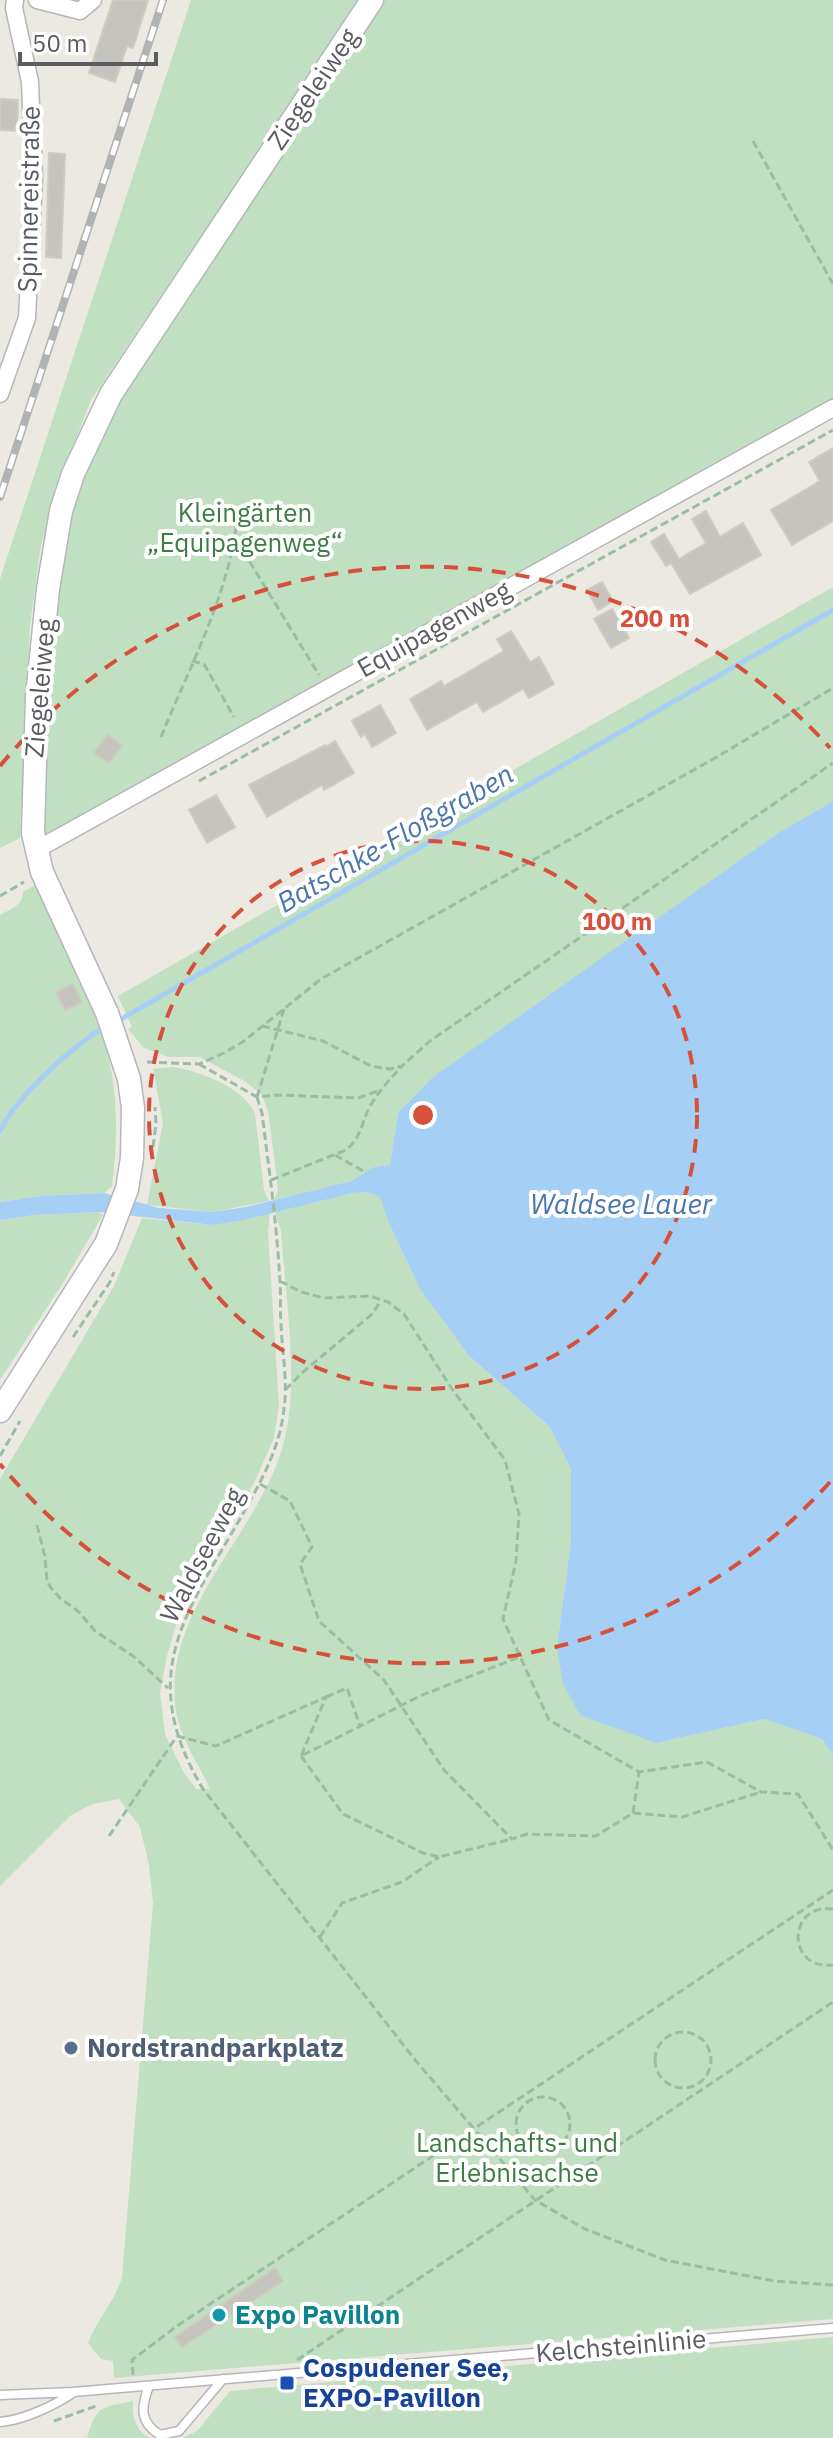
<svg xmlns="http://www.w3.org/2000/svg" width="833" height="2438" viewBox="0 0 833 2438" font-family="'IBM Plex Sans',sans-serif">
<style>
.green{fill:#c0e0c1}
.water{fill:#a6cff5}
.lines{fill:none;stroke-linecap:round;stroke-linejoin:round}
.stream{stroke:#a6cff5;stroke-width:5}
.building{fill:#c6c4be;stroke:#cfcbc0;stroke-width:2}
.service-casing{stroke:#b4b6ba;stroke-width:11}
.minor-casing{stroke:#b4b6ba;stroke-width:19}
.secondary-casing{stroke:#b5b7bc;stroke-width:25}
.path{stroke:#98bea5;stroke-width:3;stroke-dasharray:8 4;stroke-linecap:butt}
.service{stroke:#fff;stroke-width:8}
.minor{stroke:#fff;stroke-width:16}
.secondary{stroke:#fff;stroke-width:22}
.rail-casing{stroke:#b1b2b2;stroke-width:8}
.rail{stroke:#fff;stroke-width:5;stroke-dasharray:15;stroke-linecap:butt}
.ring{fill:none;stroke:#d6503c;stroke-width:4;stroke-dasharray:14 10}
.service-dot{fill:#5c6f8a;stroke:#fff;stroke-width:3}
.culture-dot{fill:#0f9aa8;stroke:#fff;stroke-width:3}
.transit-dot{fill:#1a4fb4;stroke:#fff;stroke-width:3}
.labels{text-anchor:middle;stroke-width:8;stroke-linejoin:round;paint-order:stroke}
.street-label{font-size:26px;fill:#5a5c60;stroke:#fff}
.park-label{font-size:26px;fill:#3c7d43;stroke:#fff}
.service-label{font-size:26px;font-weight:bold;fill:#4e5e75;stroke:#fff;text-anchor:start}
.culture-label{font-size:26px;font-weight:bold;fill:#0d838f;stroke:#fff;text-anchor:start}
.transit-label{font-size:26px;font-weight:bold;fill:#164399;stroke:#fff;text-anchor:start}
.water-label{font-size:28px;font-style:italic;fill:#4a75ad;stroke:#fff}
.centre{fill:#d6503c;stroke:#fff;stroke-width:4}
.ring-label{font-size:24px;text-anchor:middle;font-weight:bold;fill:#d6503c;stroke:#fff;stroke-width:8;stroke-linejoin:round;paint-order:stroke}
</style>
<rect width="100%" height="100%" fill="#ebe9e1"/>
<!-- green -->
<path class="green" d="M 191,0 L 359,0 L 91,400 L 60,479 L 41,545 L 30,625 L 20,838 L 0,848 L 0,579 Z
M 372,0 L 833,0 L 833,408 L 45,845 L 33,783 L 73,474 Z
M 833,587 L 833,801 L 780,832 L 398,1113 L 390,1165 L 374,1167 L 351,1181 L 274,1200 L 278,1190 L 277,1180 L 268,1111 L 262,1095 L 246,1082 L 200,1057 L 168,1057 L 144,1048 L 128,1029 L 132,1027 L 118,996 Z
M 35,885 C 57,935 85,988 103,1039 C 119,1085 118,1138 112,1186 L 104,1193 L 42,1196 L 0,1202 L 0,915 C 11,909 23,905 23,892 Z
M 173,1067 C 200,1071 245,1088 255,1114 L 264,1190 L 269,1201 L 213,1212 L 147,1205 L 163,1123 L 153,1069 Z
M 367,1192 L 381,1197 L 388,1221 L 420,1289 L 468,1355 L 549,1426 L 571,1469 L 571,1541 L 557,1647 L 656,1743 L 764,1719 L 822,1739 L 833,1755 L 833,2319 L 114,2378 L 113,2361 L 101,2359 L 88,2343 C 97,2320 114,2302 122,2278 L 153,1903 L 149,1865 L 140,1827 L 119,1799 L 92,1804 L 70,1816 L 0,1886 L 0,1479 L 114,1286 L 142,1218 L 213,1225 L 270,1213 L 268,1232 L 279,1406 L 274,1438 L 255,1481 L 176,1625 L 167,1656 L 160,1693 L 165,1734 L 183,1771 L 196,1789 L 210,1789 C 199,1764 181,1740 176,1712 C 160,1608 263,1532 285,1438 C 299,1378 285,1293 281,1231 L 275,1212 L 353,1193 Z
M 99,1212 L 103,1215 L 63,1283 L 0,1380 L 0,1220 L 35,1215 Z
M 833,2337 L 833,2438 L 182,2438 L 197,2431 L 230,2391 Z
M 133,2401 C 132,2416 135,2431 150,2438 L 87,2438 C 97,2404 101,2408 133,2401 Z"/>
<!-- water -->
<path class="water" d="M 833,801 L 833,1755 L 822,1739 L 764,1719 L 656,1743 L 580,1715 L 563,1684 L 557,1647 L 571,1541 L 571,1469 L 549,1426 L 468,1355 L 420,1289 L 388,1221 L 380,1197 L 367,1192 L 353,1193 L 248,1219 L 213,1225 L 99,1212 L 35,1215 L 0,1220 L 0,1202 L 42,1196 L 104,1193 L 159,1208 L 213,1212 L 246,1207 L 351,1181 L 374,1167 L 390,1165 L 398,1113 L 432,1078 L 780,832 Z"/>
<g class="lines">
<!-- stream -->
<path class="stream" d="M 116,1022 L 833,610
M 0,1131 C 17,1096 73,1045 107,1026"/>
</g>
<!-- building -->
<path class="building" d="M 113,0 L 148,0 L 133,48 L 127,46 L 115,82 L 89,73 Z
M 0,99 L 18,100 L 17,131 L 0,130 Z
M 49,153 L 65,154 L 61,258 L 46,257 Z
M 833,448 L 833,521 L 792,545 L 771,510 L 820,481 L 809,462 Z
M 706,511 L 720,537 L 743,523 L 761,555 L 690,594 L 671,563 L 666,566 L 651,542 L 664,534 L 679,559 L 706,543 L 692,519 Z
M 602,582 L 613,601 L 598,610 L 587,590 Z
M 612,609 L 629,638 L 611,648 L 594,619 Z
M 511,631 L 530,662 L 539,657 L 554,684 L 529,698 L 523,689 L 483,712 L 477,702 L 427,730 L 410,699 L 441,681 L 444,686 L 504,651 L 497,639 Z
M 380,705 L 396,733 L 372,747 L 365,734 L 361,737 L 352,721 Z
M 108,735 L 122,746 L 109,763 L 94,753 Z
M 335,741 L 354,773 L 324,790 L 322,785 L 267,817 L 249,785 L 325,745 L 326,747 Z
M 216,795 L 235,827 L 207,843 L 189,810 Z
M 73,984 L 82,1002 L 65,1010 L 56,992 Z
M 275,2268 L 283,2281 L 182,2347 L 175,2337 Z"/>
<g class="lines">
<!-- service casing -->
<g class="service-casing">
<path id="service" d="M 149,2386 C 141,2407 139,2422 160,2435 L 179,2431 L 223,2379
M 0,2395 L 73,2392 L 833,2328
M 0,2422 C 24,2420 53,2406 73,2393"/>
</g>
<!-- minor casing -->
<g class="minor-casing">
<path id="minor" d="M 37,0 L 80,11 L 93,0
M 0,394 L 27,318 L 34,177 L 30,82 L 14,8 L 15,0
M 34,844 L 45,845 L 833,408"/>
</g>
<!-- secondary casing -->
<g class="secondary-casing">
<path id="secondary" d="M 0,1411 L 106,1244 L 127,1189 L 132,1158 L 133,1108 L 129,1079 L 107,1013 L 42,872 L 33,833 L 37,696 L 48,589 L 61,511 L 73,474 L 111,394 L 372,0"/>
</g>
<!-- path -->
<path class="path" d="M 753,141 L 833,284
M 237,541 L 319,675
M 192,661 L 204,664 L 234,717
M 161,737 C 191,663 233,587 238,508
M 199,781 L 833,430
M 0,896 L 24,882
M 262,1026 L 323,1041 L 371,1066 L 390,1069 L 402,1066 L 430,1041 L 833,763
M 147,1062 L 199,1064 L 224,1053 L 244,1041 L 321,979 L 715,758 L 833,688
M 199,1064 L 257,1097 L 278,1095 L 358,1098 L 381,1090
M 257,1097 L 262,1113 C 269,1169 277,1226 280,1282 C 281,1296 280,1310 281,1324 C 282,1352 288,1382 284,1409 C 280,1446 263,1478 245,1510 C 187,1613 134,1673 203,1789 L 416,2061 L 535,2200 L 585,2229 L 665,2260 L 774,2281 L 833,2285
M 257,1097 L 284,1009
M 153,1147 L 156,1123 L 155,1107
M 335,1155 L 363,1171
M 271,1180 L 346,1150 C 362,1137 361,1123 370,1106 C 379,1091 390,1079 402,1066
M 280,1281 L 301,1292 L 324,1298 L 370,1296 L 388,1302 L 404,1314 L 452,1389 L 505,1460 L 519,1514 L 516,1561 L 503,1619 L 549,1720 L 639,1772 L 707,1762 L 761,1792 L 798,1794 L 833,1850
M 73,1337 L 110,1282 L 114,1272
M 285,1390 L 303,1372 L 371,1315 L 381,1301
M 0,1456 L 20,1421
M 260,1484 L 290,1501 L 312,1547 L 300,1564 L 319,1621 L 384,1680 L 444,1770 L 512,1839 L 527,1834 L 596,1836 L 633,1813 L 682,1817 L 761,1792
M 37,1525 L 45,1557 L 47,1581 L 51,1588 L 60,1598 L 79,1612 L 95,1631 L 133,1656 L 168,1688
M 326,1697 L 347,1688 L 360,1726
M 177,1736 L 216,1746 L 326,1697 L 301,1756
M 303,1755 L 420,1696 L 522,1656
M 301,1756 L 343,1814 L 423,1853 L 439,1857 L 512,1839
M 633,1813 L 639,1772
M 109,1836 L 177,1736
M 833,1909 C 788,1902 785,1970 833,1965
M 320,1937 L 342,1903 L 402,1882 L 439,1857
M655 2060a28 28 0 1 1 56 0a28 28 0 1 1-56 0Z
M516 2124a27 27 0 1 1 54 0a27 27 0 1 1-54 0Z
M 297,2360 L 833,2002
M 133,2375 L 132,2360 L 177,2326 L 833,1890
M 54,2421 L 99,2405"/>
<!-- service -->
<use href="#service" class="service"/>
<!-- minor -->
<use href="#minor" class="minor"/>
<!-- secondary -->
<use href="#secondary" class="secondary"/>
<!-- rail casing -->
<g class="rail-casing">
<path id="rail" d="M 0,497 L 163,0"/>
</g>
<!-- rail -->
<use href="#rail" class="rail"/>
</g>
<!-- distance rings -->
<g class="ring">
<circle cx="423" cy="1115" r="274"/>
<path d="M830 1482A548 548 0 0 1 0 1464M0 766A548 548 0 0 1 830 748"/>
</g>
<!-- markers -->
<circle class="service-dot" cx="71" cy="2048" r="8"/>
<circle class="culture-dot" cx="219" cy="2315" r="8"/>
<rect class="transit-dot" x="279" y="2375" width="16" height="16" rx="4"/>
<g class="labels">
<!-- street labels -->
<g class="street-label">
<text transform="translate(313 89) rotate(-56)" y="9">Ziegeleiweg</text>
<text transform="translate(29 199) rotate(-89)" y="9">Spinnereistraße</text>
<text transform="translate(434 629) rotate(-29)" y="9">Equipagenweg</text>
<text transform="translate(40 688) rotate(-85)" y="9">Ziegeleiweg</text>
<text transform="translate(202 1555) rotate(-62)" y="9">Waldseeweg</text>
<text transform="translate(621 2346) rotate(-5)" y="9">Kelchsteinlinie</text>
</g>
<!-- park labels -->
<g class="park-label">
<text x="245" y="522">Kleingärten<tspan x="245" dy="30">„Equipagenweg“</tspan></text>
<text x="517" y="2152">Landschafts- und<tspan x="517" dy="30">Erlebnisachse</tspan></text>
</g>
<!-- service labels -->
<g class="service-label">
<text x="87" y="2057">Nordstrandparkplatz</text>
</g>
<!-- culture labels -->
<g class="culture-label">
<text x="235" y="2324">Expo Pavillon</text>
</g>
<!-- transit labels -->
<g class="transit-label">
<text x="303" y="2377">Cospudener See,<tspan x="303" dy="30">EXPO-Pavillon</tspan></text>
</g>
<!-- water labels -->
<g class="water-label">
<text transform="translate(395 838) rotate(-30)" y="10">Batschke‐Floßgraben</text>
<text x="621" y="1214">Waldsee Lauer</text>
</g>
</g>
<circle cx="423" cy="1115" r="12" class="centre"/>
<g class="ring-label">
<text x="655" y="627">200 m</text>
<text x="617" y="930">100 m</text>
</g>
<!-- scale -->
<path d="M20 52v12h136v-12" fill="none" stroke="#5a5c60" stroke-width="4"/>
<text x="32" y="52" font-size="24" fill="#5a5c60" stroke="#ffffff" stroke-width="6" paint-order="stroke">50 m</text>
</svg>
